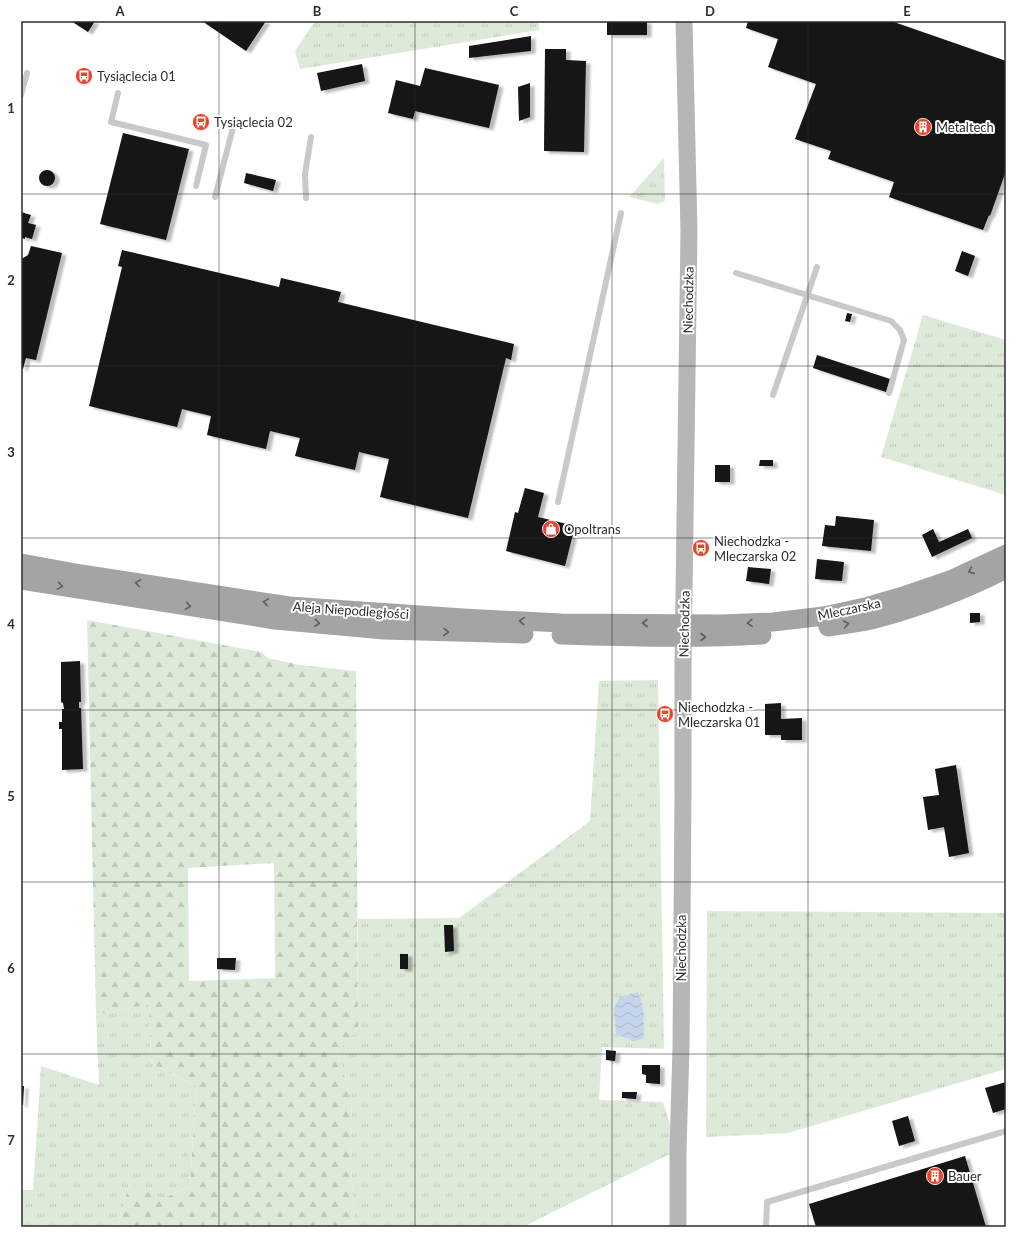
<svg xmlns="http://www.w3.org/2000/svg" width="1027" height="1248" viewBox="0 0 1027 1248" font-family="Lato,sans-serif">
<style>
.grass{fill:url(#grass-tufts)}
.forest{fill:url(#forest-firs);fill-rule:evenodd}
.water{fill:url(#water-waves)}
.building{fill:#131313;filter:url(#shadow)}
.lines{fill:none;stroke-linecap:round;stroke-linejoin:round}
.lane{stroke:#c9c9c9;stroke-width:6}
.secondary{stroke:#b6b6b6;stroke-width:17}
.primary{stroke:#a4a4a4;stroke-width:19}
.oneway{stroke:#5c5c5c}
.grid{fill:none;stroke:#2c2c2c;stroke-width:1;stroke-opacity:0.55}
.labels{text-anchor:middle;stroke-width:4;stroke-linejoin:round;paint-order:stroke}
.poi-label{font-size:13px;fill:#2c2c2c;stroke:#fff;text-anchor:start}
.street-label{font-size:13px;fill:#2c2c2c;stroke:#fff}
.neatline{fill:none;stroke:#2c2c2c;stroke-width:1.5}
.grid-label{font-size:13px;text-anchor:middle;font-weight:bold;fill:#2c2c2c}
</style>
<defs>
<pattern id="grass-tufts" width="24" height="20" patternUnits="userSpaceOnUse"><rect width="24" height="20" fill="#deead9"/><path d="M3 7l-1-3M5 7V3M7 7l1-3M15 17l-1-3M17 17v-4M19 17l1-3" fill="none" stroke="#bfc9ba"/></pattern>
<pattern id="forest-firs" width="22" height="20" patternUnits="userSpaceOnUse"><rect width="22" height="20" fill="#deead9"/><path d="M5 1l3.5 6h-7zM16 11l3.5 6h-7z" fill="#bfc9ba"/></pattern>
<pattern id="water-waves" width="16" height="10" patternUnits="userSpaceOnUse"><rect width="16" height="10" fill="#c4d4ea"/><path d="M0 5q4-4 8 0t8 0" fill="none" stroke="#a9b6c9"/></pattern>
<filter id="shadow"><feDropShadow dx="4.5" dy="2.5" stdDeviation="1" flood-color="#0004"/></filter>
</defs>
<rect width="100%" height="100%" fill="#fff"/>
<!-- grass -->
<path class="grass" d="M 315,21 L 539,21 L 539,30 L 300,69 L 295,51 Z
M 664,158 L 665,201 L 657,204 L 629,197 Z
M 923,315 L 1006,340 L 1006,495 L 881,457 Z
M 658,680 L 664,1049 L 602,1047 L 599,1100 L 663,1102 L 678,1150 L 523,1227 L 354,1227 L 350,1143 L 352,1101 L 337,1052 L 358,1028 L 358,919 L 459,918 L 590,821 L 599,681 Z
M 707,911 L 1006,913 L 1006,1069 L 788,1133 L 706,1137 Z
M 149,1004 L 151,1063 L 196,1086 L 190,1186 L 162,1199 L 129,1184 L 118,1227 L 21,1227 L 21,1190 L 33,1190 L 41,1066 L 99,1085 L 96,1015 Z"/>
<!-- forest -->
<path class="forest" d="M 87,620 L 261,652 L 268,658 L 300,665 L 356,671 L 358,1028 L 337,1052 L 352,1101 L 350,1143 L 354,1227 L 118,1227 L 129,1184 L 162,1199 L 190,1186 L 196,1086 L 151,1063 L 149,1004 L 96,1015 ZM 274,863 L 275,978 L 189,981 L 188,868 Z"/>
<!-- water -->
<path class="water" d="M 638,992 C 645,1007 644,1023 643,1039 L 633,1041 L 616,1034 L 614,1008 L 620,997 Z"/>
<!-- building -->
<path class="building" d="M 71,21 L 95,21 L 88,32 Z
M 202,21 L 266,21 L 246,51 Z
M 607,21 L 647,21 L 647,35 L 607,35 Z
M 748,21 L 891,21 L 1006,61 L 1006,171 L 990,216 L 989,215 L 983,230 L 889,197 L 894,182 L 828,159 L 831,151 L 795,139 L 816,84 L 768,67 L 778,39 L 746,28 Z
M 531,36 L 531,51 L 469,58 L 469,46 Z
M 545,49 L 566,49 L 566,60 L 586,61 L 584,152 L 544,151 Z
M 362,64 L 365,81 L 321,91 L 317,73 Z
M 425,68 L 499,85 L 489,128 L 415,111 L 413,119 L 388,113 L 396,80 L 420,86 Z
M 530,83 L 530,117 L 519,121 L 518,87 Z
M 123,133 L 189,149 L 166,240 L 100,224 Z
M39 178a8 8 0 1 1 16 0a8 8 0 1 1-16 0Z
M 246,173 L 276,180 L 273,191 L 244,183 Z
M 21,212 L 31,215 L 28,223 L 36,225 L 32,239 L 25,237 L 25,239 L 21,238 Z
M 31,246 L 62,253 L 36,360 L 26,358 L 23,369 L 21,368 L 21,258 L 23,258 L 28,255 Z
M 122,250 L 279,287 L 281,278 L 341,292 L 338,302 L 514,344 L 511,360 L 506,358 L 468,518 L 380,497 L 389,459 L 359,452 L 355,470 L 295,456 L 300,438 L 270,431 L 266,449 L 207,435 L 211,416 L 182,409 L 177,427 L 89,406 L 122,267 L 118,266 Z
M 962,251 L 975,256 L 968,276 L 955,271 Z
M 847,313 L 852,314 L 850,322 L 845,321 Z
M 817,355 L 890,379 L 886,392 L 813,368 Z
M 760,460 L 773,460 L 773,466 L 759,466 Z
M 715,465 L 730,465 L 730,482 L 715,482 Z
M 525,488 L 544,493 L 538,517 L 575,526 L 565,566 L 506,551 L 515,512 L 518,513 Z
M 836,516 L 874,520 L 871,551 L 822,546 L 825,525 L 835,526 Z
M 933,529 L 939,542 L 968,529 L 972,538 L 932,557 L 922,535 Z
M 817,559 L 844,562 L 842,581 L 815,579 Z
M 748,567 L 771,569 L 769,584 L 746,581 Z
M 970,613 L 980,613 L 980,622 L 970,623 Z
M 80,661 L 81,702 L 79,702 L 79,708 L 81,708 L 83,769 L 62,770 L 62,729 L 59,729 L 59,722 L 62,722 L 62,709 L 64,709 L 63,703 L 61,702 L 61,662 Z
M 781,703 L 781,719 L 802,718 L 802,740 L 781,740 L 781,735 L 765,735 L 765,704 Z
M 956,765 L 969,853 L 949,857 L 944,827 L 928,830 L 923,797 L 939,795 L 935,769 Z
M 444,925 L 453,925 L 454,951 L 445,952 Z
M 400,954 L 408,954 L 408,969 L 400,969 Z
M 217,958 L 236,958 L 235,970 L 217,969 Z
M 606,1050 L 616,1051 L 615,1061 L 606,1060 Z
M 642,1065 L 660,1065 L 660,1084 L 646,1083 L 646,1075 L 642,1074 Z
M 1006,1082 L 1006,1109 L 993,1113 L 985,1088 Z
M 21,1086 L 24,1086 L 23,1105 L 21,1105 Z
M 622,1092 L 637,1092 L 636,1099 L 622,1098 Z
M 908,1116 L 915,1141 L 899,1146 L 892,1121 Z
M 965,1156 L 986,1227 L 816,1227 L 809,1204 Z"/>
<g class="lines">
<!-- lane -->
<path class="lane" d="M 118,93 L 111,122 L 206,145 L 196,186
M 21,95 L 27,73
M 215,197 L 235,120
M 306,198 L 305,174 L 311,137
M 736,273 L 891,321 L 900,330 L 904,340 L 889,393
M 773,395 L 817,267
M 558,502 L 621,213
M 766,1227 L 767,1202 L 1006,1131"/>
<!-- secondary -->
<path class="secondary" d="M 678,1227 L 678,1150 L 681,1048 L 683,793 L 683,665 L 689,231 L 684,21"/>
<!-- primary -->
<path class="primary" d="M 21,563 L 81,574 L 289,606 L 463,618 L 561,623 L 722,624 L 773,622 L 824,616 L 865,607 L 906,595 L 950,580 L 1006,554
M 21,580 L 275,620 L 384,630 L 524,634
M 828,627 C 842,625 857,623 871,620 C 918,608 963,591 1006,569
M 561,635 C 628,637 695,639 762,635"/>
</g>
<!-- one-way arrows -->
<defs><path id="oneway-chevron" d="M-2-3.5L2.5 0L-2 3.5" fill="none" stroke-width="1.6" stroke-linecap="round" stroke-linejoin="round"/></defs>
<g class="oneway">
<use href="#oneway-chevron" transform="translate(971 571) rotate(156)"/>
<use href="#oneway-chevron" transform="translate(138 583) rotate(-171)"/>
<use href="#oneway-chevron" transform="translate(60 586) rotate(9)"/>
<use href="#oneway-chevron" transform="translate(266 602) rotate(-171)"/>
<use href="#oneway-chevron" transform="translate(188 606) rotate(9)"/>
<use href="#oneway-chevron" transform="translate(522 621) rotate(-177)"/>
<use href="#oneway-chevron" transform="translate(317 623) rotate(5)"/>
<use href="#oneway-chevron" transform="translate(645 623) rotate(-180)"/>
<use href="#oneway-chevron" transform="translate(750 623) rotate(178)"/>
<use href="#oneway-chevron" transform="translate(846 624) rotate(-10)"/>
<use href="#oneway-chevron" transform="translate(446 632) rotate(2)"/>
<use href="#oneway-chevron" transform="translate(703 637)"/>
</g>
<!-- grid -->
<path class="grid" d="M 219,21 L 219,1227M 415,21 L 415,1227M 612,21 L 612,1227M 808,21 L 808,1227M 21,194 L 1006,194M 21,366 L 1006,366M 21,538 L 1006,538M 21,710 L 1006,710M 21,882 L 1006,882M 21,1054 L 1006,1054"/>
<!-- icons -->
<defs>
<g id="bus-disc" transform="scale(0.9)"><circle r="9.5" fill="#e4452d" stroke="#fff"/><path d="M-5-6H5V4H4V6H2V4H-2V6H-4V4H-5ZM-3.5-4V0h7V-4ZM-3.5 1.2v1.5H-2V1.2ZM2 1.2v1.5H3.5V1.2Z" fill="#fff"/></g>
<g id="building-disc" transform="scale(0.9)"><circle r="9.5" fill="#e4452d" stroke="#fff"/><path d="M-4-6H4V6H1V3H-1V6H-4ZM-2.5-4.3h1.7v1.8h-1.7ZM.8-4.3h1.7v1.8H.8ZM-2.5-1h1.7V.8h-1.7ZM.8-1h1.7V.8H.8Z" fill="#fff"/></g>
<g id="shop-disc" transform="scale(0.9)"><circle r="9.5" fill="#e4452d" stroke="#fff"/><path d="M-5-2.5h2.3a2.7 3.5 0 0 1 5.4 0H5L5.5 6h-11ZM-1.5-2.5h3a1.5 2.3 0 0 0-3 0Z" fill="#fff"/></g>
</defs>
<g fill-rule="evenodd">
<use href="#bus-disc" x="84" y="76"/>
<use href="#bus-disc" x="201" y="122"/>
<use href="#building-disc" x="923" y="127"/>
<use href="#shop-disc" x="551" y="529"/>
<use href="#bus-disc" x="701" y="548"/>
<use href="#bus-disc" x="665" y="714"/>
<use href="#building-disc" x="935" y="1176"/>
</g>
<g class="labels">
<!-- poi labels -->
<g class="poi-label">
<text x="97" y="81">Tysiąclecia 01</text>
<text x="214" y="127">Tysiąclecia 02</text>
<text x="936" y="132">Metaltech</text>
<text x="564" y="534">Opoltrans</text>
<text x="714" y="546">Niechodzka -<tspan x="714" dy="15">Mleczarska 02</tspan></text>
<text x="678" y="712">Niechodzka -<tspan x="678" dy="15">Mleczarska 01</tspan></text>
<text x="948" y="1181">Bauer</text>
</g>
<!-- street labels -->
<g class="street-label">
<text transform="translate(688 300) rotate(-89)" y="5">Niechodzka</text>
<text transform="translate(849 609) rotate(-12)" y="5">Mleczarska</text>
<text transform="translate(351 610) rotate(4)" y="5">Aleja Niepodległości</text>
<text transform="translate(684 624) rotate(-89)" y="5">Niechodzka</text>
<text transform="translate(681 948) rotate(-90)" y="5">Niechodzka</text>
</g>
</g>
<!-- border -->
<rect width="1027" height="1248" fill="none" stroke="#ffffff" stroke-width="44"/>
<rect x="22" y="22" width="983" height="1204" class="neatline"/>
<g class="grid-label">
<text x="120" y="16">A</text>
<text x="317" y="16">B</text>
<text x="514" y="16">C</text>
<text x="710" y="16">D</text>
<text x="907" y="16">E</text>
<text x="11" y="113">1</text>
<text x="11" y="285">2</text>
<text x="11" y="457">3</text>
<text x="11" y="629">4</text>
<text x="11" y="801">5</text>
<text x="11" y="973">6</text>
<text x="11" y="1145">7</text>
</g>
</svg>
